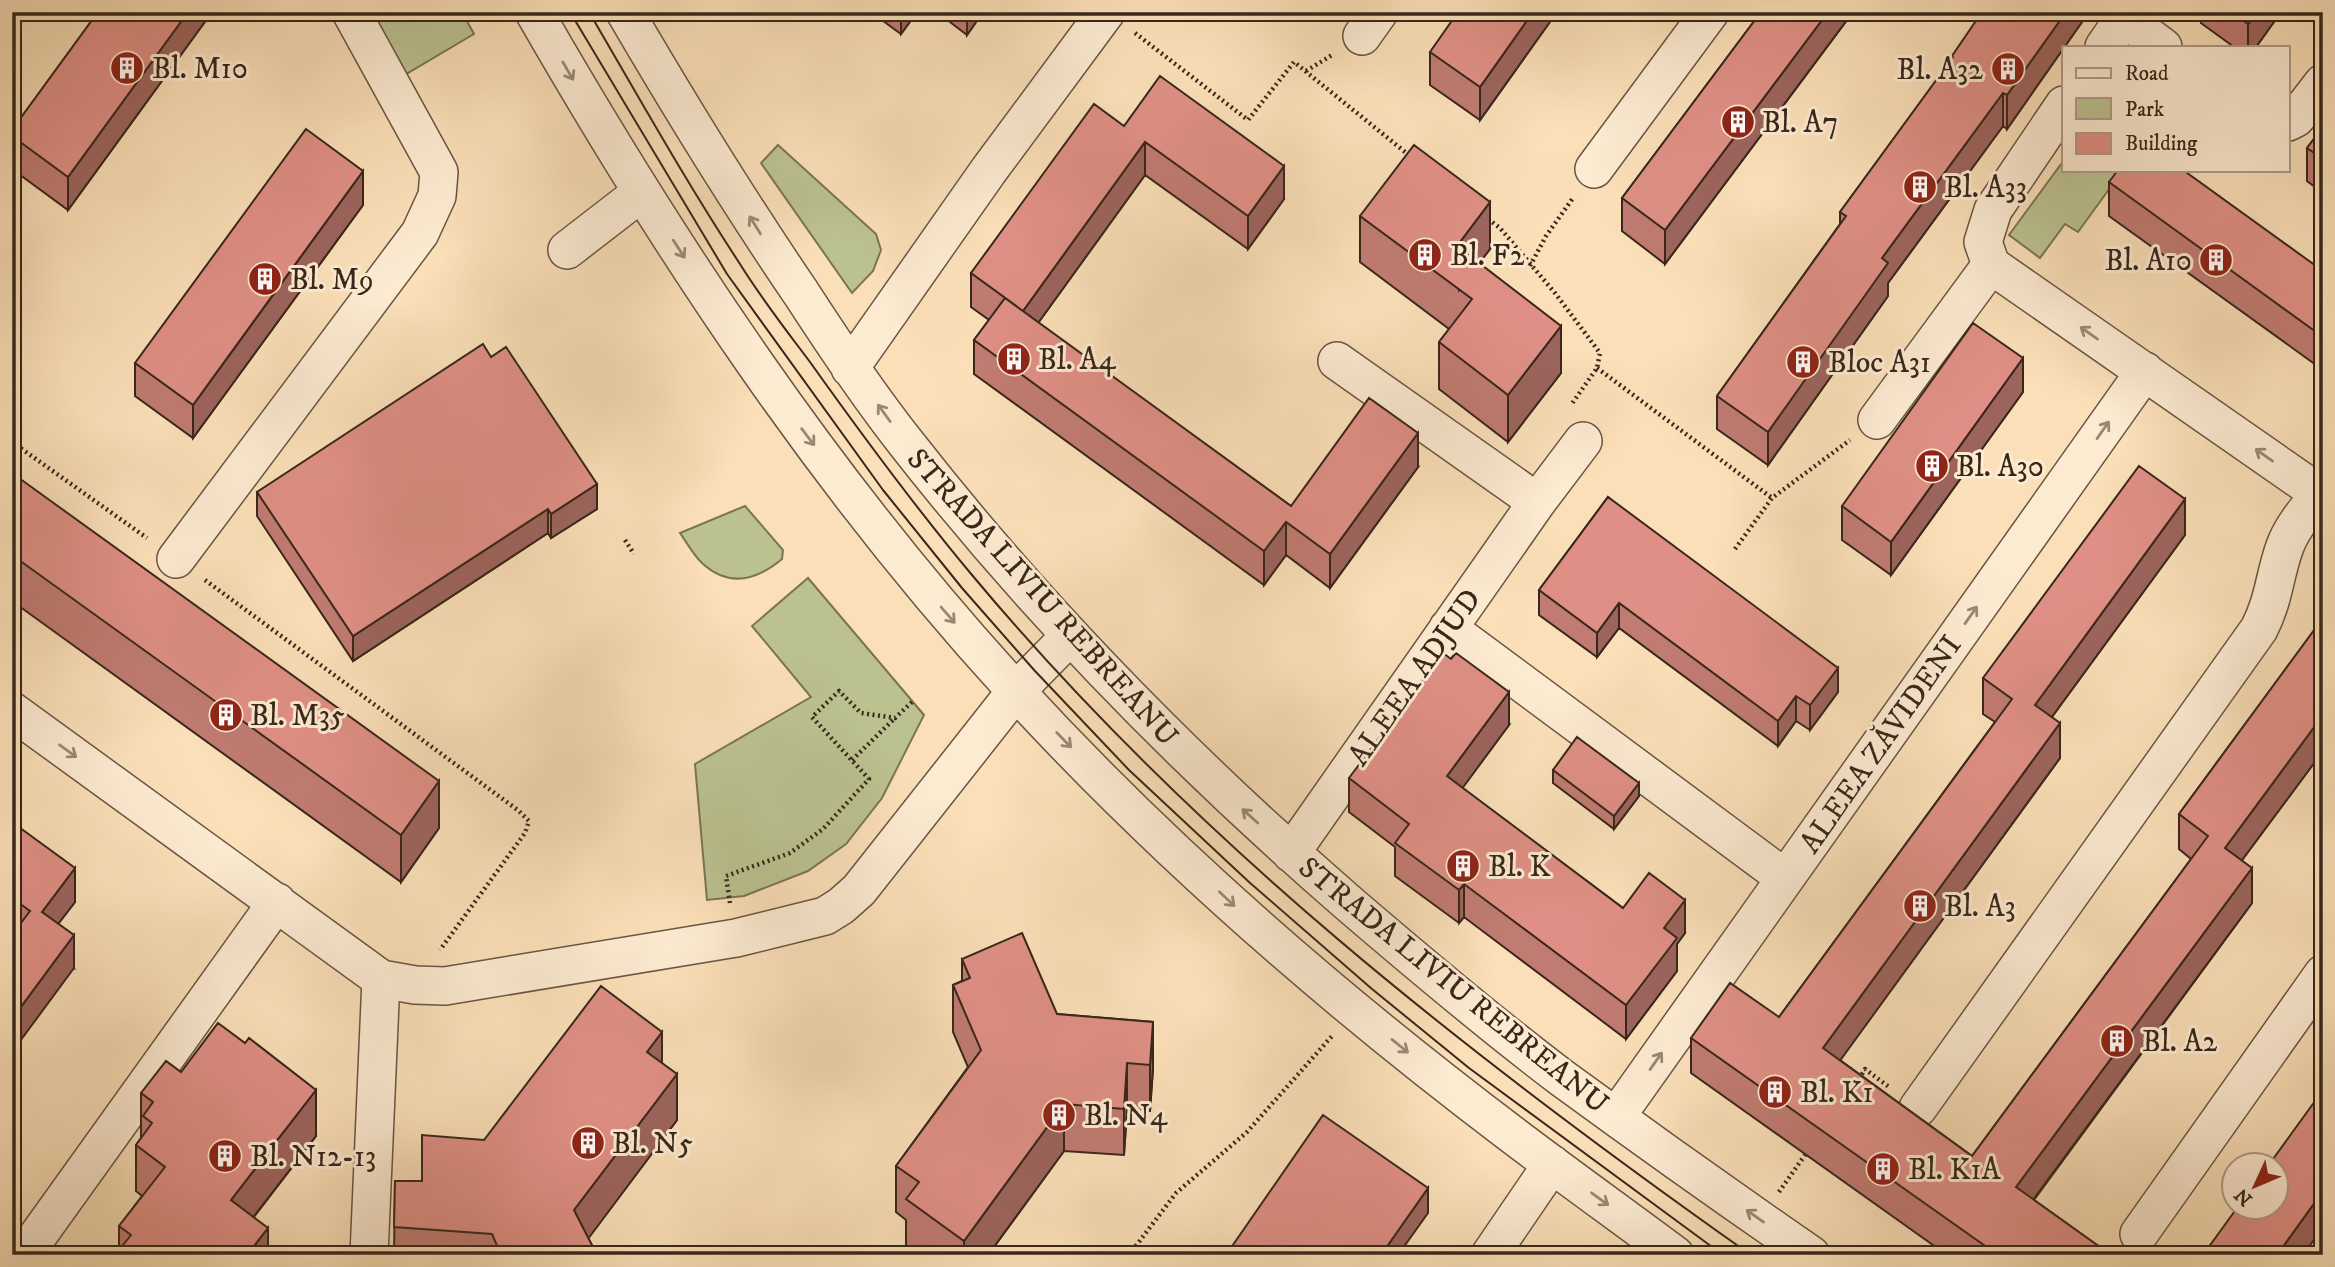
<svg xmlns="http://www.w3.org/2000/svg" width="2335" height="1267" viewBox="0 0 2335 1267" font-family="'IM FELL DW Pica',serif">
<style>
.green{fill:#bbc290;stroke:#7a7455;stroke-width:2}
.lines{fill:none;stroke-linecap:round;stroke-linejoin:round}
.minor-casing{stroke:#685542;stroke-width:40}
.path{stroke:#38271a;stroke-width:4.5;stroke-dasharray:2 3.5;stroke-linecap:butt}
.minor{stroke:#fcead1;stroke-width:37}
.tram{stroke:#38271a;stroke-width:2}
.wall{fill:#c07b72;stroke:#38271a;stroke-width:2}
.shaded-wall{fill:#9c645d;stroke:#38271a;stroke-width:2}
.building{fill:#df8f85;stroke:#38271a;stroke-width:2}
.oneway{stroke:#9a8876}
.labels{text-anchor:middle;stroke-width:6;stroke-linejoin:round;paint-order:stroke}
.poi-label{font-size:30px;fill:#38271a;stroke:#fcead1;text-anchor:start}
.street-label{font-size:30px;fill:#38271a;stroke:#fcead1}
</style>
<rect width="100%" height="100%" fill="#fadfb8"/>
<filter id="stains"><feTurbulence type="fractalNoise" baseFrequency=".00286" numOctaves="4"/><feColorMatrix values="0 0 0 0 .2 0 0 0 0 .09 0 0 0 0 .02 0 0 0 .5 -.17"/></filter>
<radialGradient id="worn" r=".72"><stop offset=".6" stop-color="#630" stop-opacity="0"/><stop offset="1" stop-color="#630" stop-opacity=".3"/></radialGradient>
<!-- green -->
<path class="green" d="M 365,12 L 462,12 L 474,34 L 401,77 Z
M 778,145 L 876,234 L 881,250 L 873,271 L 852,293 L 761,163 Z
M 2064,160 L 2064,170 L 2123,170 L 2078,232 L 2065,224 L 2040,258 L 2009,235 Z
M 745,506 L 783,550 L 782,559 C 757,580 730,588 703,564 C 694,556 687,543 680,533 Z
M 808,578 L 924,715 L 882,798 L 846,844 L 808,871 L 744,896 L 707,900 L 695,764 L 811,697 L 752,626 Z"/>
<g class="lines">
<!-- minor casing -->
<g class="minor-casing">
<path id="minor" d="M 534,12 C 672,252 826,484 1013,688 C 1163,852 1333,999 1510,1133 C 1564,1174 1620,1214 1675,1255
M 625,12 C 681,108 739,202 801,293 C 834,344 868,395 906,443 C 1038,612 1185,761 1346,901 C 1417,962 1488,1022 1562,1078 C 1644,1138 1727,1197 1811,1255
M 2124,18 L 2163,47
M 1362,36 L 1379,12
M 2104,47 L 2128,12
M 2288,122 L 2296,118 L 2323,83
M 1594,169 L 1710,12
M 567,250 L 642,192
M 1991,265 L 2323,496
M 1991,265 L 1983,242 L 1993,210 L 2064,105
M 1337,361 L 1537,502
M 850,368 L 989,170 L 1106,12
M 1877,420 L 1991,265
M 176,559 L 420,233 L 437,196 L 439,172 L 351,12
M 1448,628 L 1785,878
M 12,711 L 381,979 L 415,985 L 445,986 L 736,938 L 825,916 L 841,906 L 859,890 L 1016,691 L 1070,636
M 1291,853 L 1537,502 L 1583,441
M 1918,1108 L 2259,629 C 2274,600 2274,578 2284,549 C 2291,528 2306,511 2320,494
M 1616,1117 L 2145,371
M 2139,1234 L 2323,974
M 24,1255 L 277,902
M 369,1255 L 381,979
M 1490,1255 L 1552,1164"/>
</g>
<!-- path -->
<path class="path" d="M 1135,33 L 1248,120 L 1294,62 L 1410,156
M 1306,71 L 1332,55
M 1488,219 L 1500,228 L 1555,293 L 1600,353 L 1597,368 L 1571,405
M 1530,266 L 1546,236 L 1573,198
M 1597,368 L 1772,498
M 12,442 L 147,538
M 625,540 L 634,554
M 1735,549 L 1772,498 L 1850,440
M 205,580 L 519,811 L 529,821 L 525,833 L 440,950
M 852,760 L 894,719
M 730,903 L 726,876 L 790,853 L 823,829 L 869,779 L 812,717 L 839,691 L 861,713 L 895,718 L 912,702
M 1859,1079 L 1865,1069 L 1889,1087
M 1779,1192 L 1805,1155
M 698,1254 L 698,1255
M 1129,1255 L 1176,1193 L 1247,1132 L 1332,1036"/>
<!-- minor -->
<use href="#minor" class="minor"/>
<!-- tram -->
<path class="tram" d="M 570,12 L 727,274 L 883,490 L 962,588 L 1035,671 L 1129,770 L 1249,882 L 1372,989 L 1469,1068 L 1723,1255
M 589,12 C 638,96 686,182 740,264 C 761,298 786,330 810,362 C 862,435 915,507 972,575 C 1194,841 1469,1056 1751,1255"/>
</g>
<!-- wall -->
<path class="wall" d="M 98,12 L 212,12 L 68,210 L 12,169 L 12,130 Z
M 871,12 L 917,12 L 901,34 Z
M 937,12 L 983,12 L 967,35 Z
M 1557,12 L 1480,120 L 1430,85 L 1430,52 Z
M 1761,12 L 1853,12 L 1665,264 L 1622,231 L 1622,198 Z
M 2089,12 L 2007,129 L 2003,126 L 1888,283 L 1888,296 L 1768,465 L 1717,429 L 1717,396 L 1840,224 L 1840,212 L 1952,59 L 1952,56 Z
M 2201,12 L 2281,12 L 2256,47 L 2234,47 L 2201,23 Z
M 1124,126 L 1284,199 L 1248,249 L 1145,175 L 1038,323 L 1291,506 L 1418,467 L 1330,588 L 1286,555 L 1264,585 L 974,374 L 974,340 L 989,320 L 971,307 L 971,273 Z
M 2323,127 L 2323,193 L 2307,181 L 2307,148 Z
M 2109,182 L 2323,271 L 2323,370 L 2109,216 Z
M 363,205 L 193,438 L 135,396 L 135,363 Z
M 1360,216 L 1490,249 L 1479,263 L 1561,373 L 1508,442 L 1439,389 L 1439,342 L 1449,329 L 1360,262 Z
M 491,357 L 597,509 L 551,538 L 548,533 L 353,661 L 257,516 L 257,492 Z
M 2023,392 L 1891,575 L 1842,540 L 1842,506 Z
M 12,473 L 439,828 L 401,882 L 12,601 Z
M 1608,497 L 1838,692 L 1810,730 L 1796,721 L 1778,746 L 1619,628 L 1597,657 L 1539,615 L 1539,590 Z
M 2185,535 L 2052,717 L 2060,758 L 1840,1060 L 1972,1156 L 2191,859 L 2179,849 L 2179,814 L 2323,618 L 2323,751 L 2242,860 L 2252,903 L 2034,1200 L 2111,1255 L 1947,1255 L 1691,1073 L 1691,1038 L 1779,1017 L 1995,722 L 1983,714 L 1983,678 Z
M 1509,725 L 1462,788 L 1623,908 L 1685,933 L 1677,944 L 1677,971 L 1626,1039 L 1464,917 L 1459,923 L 1395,876 L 1395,847 L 1349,812 L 1349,778 Z
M 1553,770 L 1639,796 L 1614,829 L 1553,783 Z
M 12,822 L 75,902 L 58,924 L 74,968 L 12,932 Z
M 962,959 L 1057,1014 L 1153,1022 L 1153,1068 L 1150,1111 L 1127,1110 L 1124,1155 L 1064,1151 L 988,1255 L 919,1255 L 906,1246 L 906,1220 L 896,1212 L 896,1166 L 968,1067 L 953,1032 L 953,985 L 962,981 Z
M 662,1063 L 677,1120 L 588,1238 L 597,1255 L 394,1255 L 395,1181 L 422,1181 L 484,1140 Z
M 181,1072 L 316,1136 L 254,1217 L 268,1255 L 119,1250 L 119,1226 L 142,1196 L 136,1191 L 136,1145 L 141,1138 L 141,1093 Z"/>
<!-- shaded-wall -->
<path class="shaded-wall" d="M 188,12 L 212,12 L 68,210 L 68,177 Z
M 901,12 L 917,12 L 901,34 Z
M 967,12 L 983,12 L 967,35 Z
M 1533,12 L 1557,12 L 1480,120 L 1480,87 Z
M 1828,12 L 1853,12 L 1665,264 L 1665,230 Z
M 2066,12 L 2089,12 L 2007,129 L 2007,95 Z
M 2257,12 L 2281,12 L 2256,47 L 2248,47 L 2248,24 Z
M 2003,93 L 2003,126 L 1888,283 L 1888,296 L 1768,465 L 1768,432 L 1882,258 Z
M 1145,142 L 1145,175 L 1023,344 L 1023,311 Z
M 1284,166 L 1284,199 L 1248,249 L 1248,216 Z
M 363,171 L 363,205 L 193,438 L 193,405 Z
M 1490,202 L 1490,249 L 1459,290 L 1457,246 Z
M 1561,326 L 1561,373 L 1508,442 L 1508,395 Z
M 2023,358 L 2023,392 L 1891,575 L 1891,542 Z
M 1418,433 L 1418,467 L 1330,588 L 1330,554 Z
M 597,484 L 597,509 L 551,538 L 551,514 Z
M 2185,499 L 2185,535 L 2035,740 L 2035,705 Z
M 548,509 L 548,533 L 353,661 L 353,636 Z
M 1286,522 L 1286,555 L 1264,585 L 1264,551 Z
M 1619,603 L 1619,628 L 1597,657 L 1597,633 Z
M 1838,668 L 1838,692 L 1810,730 L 1810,705 Z
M 1509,692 L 1509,725 L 1447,809 L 1447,776 Z
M 1796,696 L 1796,721 L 1778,746 L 1778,721 Z
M 2323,715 L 2323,751 L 2225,883 L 2225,848 Z
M 2060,723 L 2060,758 L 1823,1084 L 1823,1048 Z
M 439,781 L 439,828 L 401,882 L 401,835 Z
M 1639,783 L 1639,796 L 1614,829 L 1614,816 Z
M 75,868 L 75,902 L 42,945 L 42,912 Z
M 2252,868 L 2252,903 L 2016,1223 L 2016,1187 Z
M 1464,884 L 1464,917 L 1459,923 L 1459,890 Z
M 1685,900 L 1685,933 L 1677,944 L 1677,971 L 1626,1039 L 1626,1005 L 1664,928 Z
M 74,935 L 74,968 L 12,1052 L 12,1019 Z
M 1153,1022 L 1153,1068 L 1150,1111 L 1150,1065 Z
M 662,1032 L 662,1079 L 647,1052 Z
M 1127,1063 L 1127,1110 L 1124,1155 L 1124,1109 Z
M 677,1074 L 677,1120 L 576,1255 L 574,1210 Z
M 316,1090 L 316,1136 L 231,1246 L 231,1200 Z
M 1064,1104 L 1064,1151 L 988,1255 L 964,1255 L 964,1241 Z
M 1428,1188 L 1428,1213 L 1398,1255 L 1381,1255 Z
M 2323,1191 L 2323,1227 L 2303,1255 L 2277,1255 Z
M 268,1228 L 268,1255 L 247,1255 Z"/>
<!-- building -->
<path class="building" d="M 98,12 L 188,12 L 68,177 L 12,136 L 12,130 Z
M 1458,12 L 1533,12 L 1480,87 L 1430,52 Z
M 1761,12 L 1828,12 L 1665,230 L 1622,198 Z
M 1982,12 L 2066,12 L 2007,95 L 2003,93 L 1882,258 L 1888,263 L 1768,432 L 1717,396 L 1846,216 L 1840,212 L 1953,57 L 1952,56 Z
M 2232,12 L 2257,12 L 2248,24 Z
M 1160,76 L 1284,166 L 1248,216 L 1145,142 L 1023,311 L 971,273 L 1094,104 L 1124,126 Z
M 2323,127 L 2323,159 L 2307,148 Z
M 306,129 L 363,171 L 193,405 L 135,363 Z
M 1414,145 L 1490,202 L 1457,246 L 1561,326 L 1508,395 L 1439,342 L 1472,299 L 1360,216 Z
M 2118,170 L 2183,170 L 2323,271 L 2323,337 L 2109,182 Z
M 1005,298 L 1291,506 L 1369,398 L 1418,433 L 1330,554 L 1286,522 L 1264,551 L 974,340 Z
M 1973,323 L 2023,358 L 1891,542 L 1842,506 Z
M 483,344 L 491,357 L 506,347 L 597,484 L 551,514 L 548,509 L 353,636 L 257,492 Z
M 2139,466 L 2185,499 L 2035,705 L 2060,723 L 1823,1048 L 1972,1156 L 2208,836 L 2179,814 L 2323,618 L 2323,715 L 2225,848 L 2252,868 L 2016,1187 L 2111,1255 L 1998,1255 L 1691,1038 L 1730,983 L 1779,1017 L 2012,699 L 1983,678 Z
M 12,473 L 439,781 L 401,835 L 12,555 Z
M 1608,497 L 1838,668 L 1810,705 L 1796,696 L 1778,721 L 1619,603 L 1597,633 L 1539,590 Z
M 1443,653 L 1451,659 L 1456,653 L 1509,692 L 1447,776 L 1623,908 L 1649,873 L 1685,900 L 1664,928 L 1677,938 L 1626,1005 L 1464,884 L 1459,890 L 1395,843 L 1409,824 L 1349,778 Z
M 1577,737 L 1639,783 L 1614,816 L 1553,770 Z
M 12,822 L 75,868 L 42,912 L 74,935 L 12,1019 L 12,935 L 30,911 L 12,898 Z
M 1022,933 L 1057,1014 L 1153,1022 L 1150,1065 L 1127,1063 L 1124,1109 L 1064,1104 L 964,1241 L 906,1199 L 919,1182 L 896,1166 L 981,1050 L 953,985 L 970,978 L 962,959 Z
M 601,986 L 662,1032 L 647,1052 L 677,1074 L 574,1210 L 597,1255 L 501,1255 L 492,1234 L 394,1227 L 395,1181 L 422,1181 L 422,1135 L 484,1140 Z
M 218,1023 L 245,1043 L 249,1038 L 316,1090 L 231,1200 L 268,1228 L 247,1255 L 115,1255 L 131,1235 L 119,1226 L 165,1167 L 136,1145 L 152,1123 L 143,1116 L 153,1102 L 141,1093 L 166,1061 L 181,1072 Z
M 2323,1090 L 2323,1191 L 2277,1255 L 2203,1255 L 2237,1208 L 2276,1208 L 2276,1166 L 2268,1166 Z
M 1323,1115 L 1428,1188 L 1381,1255 L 1226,1255 Z"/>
<!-- one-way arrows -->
<defs><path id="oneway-shaft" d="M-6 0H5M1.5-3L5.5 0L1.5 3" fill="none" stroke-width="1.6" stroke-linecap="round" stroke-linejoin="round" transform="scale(1.75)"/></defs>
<g class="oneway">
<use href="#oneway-shaft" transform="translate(568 71) rotate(60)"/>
<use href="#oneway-shaft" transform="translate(755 225) rotate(-122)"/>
<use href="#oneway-shaft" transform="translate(679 249) rotate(57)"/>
<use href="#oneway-shaft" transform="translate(2089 333) rotate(-145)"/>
<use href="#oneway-shaft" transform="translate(884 413) rotate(-126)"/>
<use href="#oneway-shaft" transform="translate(2103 430) rotate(-55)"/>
<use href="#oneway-shaft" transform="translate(808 437) rotate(53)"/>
<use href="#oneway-shaft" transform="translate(2264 455) rotate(-145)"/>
<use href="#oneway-shaft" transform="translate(948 615) rotate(49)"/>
<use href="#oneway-shaft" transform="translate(1971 615) rotate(-55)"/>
<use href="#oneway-shaft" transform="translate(1064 740) rotate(46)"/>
<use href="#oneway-shaft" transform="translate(68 751) rotate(36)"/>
<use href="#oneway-shaft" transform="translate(1250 816) rotate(-138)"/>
<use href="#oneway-shaft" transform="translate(1227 899) rotate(43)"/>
<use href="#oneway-shaft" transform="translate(1400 1046) rotate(39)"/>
<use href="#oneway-shaft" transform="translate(1656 1061) rotate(-55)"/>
<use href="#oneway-shaft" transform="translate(1600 1199) rotate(36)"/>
<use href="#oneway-shaft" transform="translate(1755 1216) rotate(-145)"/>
</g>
<!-- icons -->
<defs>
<g id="building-disc" transform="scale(1.75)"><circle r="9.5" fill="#8f2418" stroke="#fcead1"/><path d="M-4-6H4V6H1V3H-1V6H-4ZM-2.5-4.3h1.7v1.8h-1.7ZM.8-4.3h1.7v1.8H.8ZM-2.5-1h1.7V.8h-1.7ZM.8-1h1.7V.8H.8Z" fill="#fff"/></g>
</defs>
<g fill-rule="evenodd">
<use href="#building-disc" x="127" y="68"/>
<use href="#building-disc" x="2008" y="69"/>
<use href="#building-disc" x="1738" y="122"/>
<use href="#building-disc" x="1920" y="187"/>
<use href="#building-disc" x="1425" y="255"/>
<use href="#building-disc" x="2216" y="260"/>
<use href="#building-disc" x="265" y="279"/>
<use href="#building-disc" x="1014" y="359"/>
<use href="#building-disc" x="1803" y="362"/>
<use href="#building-disc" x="1932" y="466"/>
<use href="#building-disc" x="226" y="715"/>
<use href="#building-disc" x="1463" y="866"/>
<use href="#building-disc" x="1920" y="906"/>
<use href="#building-disc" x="2117" y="1041"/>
<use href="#building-disc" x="1775" y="1092"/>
<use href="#building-disc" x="1059" y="1115"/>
<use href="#building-disc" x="588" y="1143"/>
<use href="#building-disc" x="225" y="1156"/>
<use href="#building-disc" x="1883" y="1169"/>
</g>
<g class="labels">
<!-- poi labels -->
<g class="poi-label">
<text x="152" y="78">Bl. M10</text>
<text x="1983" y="79" text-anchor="end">Bl. A32</text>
<text x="1762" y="132">Bl. A7</text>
<text x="1944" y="197">Bl. A33</text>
<text x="1450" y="265">Bl. F2</text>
<text x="2192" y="270" text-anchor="end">Bl. A10</text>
<text x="290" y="289">Bl. M9</text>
<text x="1038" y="369">Bl. A4</text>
<text x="1828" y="372">Bloc A31</text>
<text x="1956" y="476">Bl. A30</text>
<text x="250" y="725">Bl. M35</text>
<text x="1488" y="876">Bl. K</text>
<text x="1944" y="916">Bl. A3</text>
<text x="2142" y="1051">Bl. A2</text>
<text x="1800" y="1102">Bl. K1</text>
<text x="1084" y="1125">Bl. N4</text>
<text x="612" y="1153">Bl. N5</text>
<text x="250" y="1166">Bl. N12-13</text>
<text x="1908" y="1179">Bl. K1A</text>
</g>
<!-- street labels -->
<g class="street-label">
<text transform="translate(1043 597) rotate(48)" y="10">STRADA LIVIU REBREANU</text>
<text transform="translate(1414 677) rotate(-55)" y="10">ALEEA ADJUD</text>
<text transform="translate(1880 744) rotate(-55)" y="10">ALEEA ZĂVIDENI</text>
<text transform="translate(1454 985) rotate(39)" y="10">STRADA LIVIU REBREANU</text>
</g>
</g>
<!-- margin -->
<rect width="2335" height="1267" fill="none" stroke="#fadfb8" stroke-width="42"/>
<rect x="14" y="14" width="2307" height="1239" fill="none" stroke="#38271a" stroke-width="3.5"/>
<rect x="21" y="21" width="2293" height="1225" fill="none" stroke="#38271a" stroke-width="2"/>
<!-- legend -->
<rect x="2062" y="46" width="228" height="126" fill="#fcead1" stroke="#ae9c88" stroke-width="2"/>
<rect x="2076" y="68" width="35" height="10" fill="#fcead1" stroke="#ae9c88" stroke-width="2"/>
<text x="2125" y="80" font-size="21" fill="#38271a">Road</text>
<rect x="2076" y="98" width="35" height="21" fill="#bbc290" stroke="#ae9c88" stroke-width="2"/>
<text x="2125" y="116" font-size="21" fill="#38271a">Park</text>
<rect x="2076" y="133" width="35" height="21" fill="#df8f85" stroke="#ae9c88" stroke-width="2"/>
<text x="2125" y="150" font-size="21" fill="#38271a">Building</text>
<!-- north arrow -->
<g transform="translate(2255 1186) rotate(226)"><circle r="33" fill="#fcead1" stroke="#ae9c88" stroke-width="2"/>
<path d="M0-5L12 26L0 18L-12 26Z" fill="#8f2418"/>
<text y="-10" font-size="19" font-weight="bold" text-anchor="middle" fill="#38271a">N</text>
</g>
<rect width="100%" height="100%" filter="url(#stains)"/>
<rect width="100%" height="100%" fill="url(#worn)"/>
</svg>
